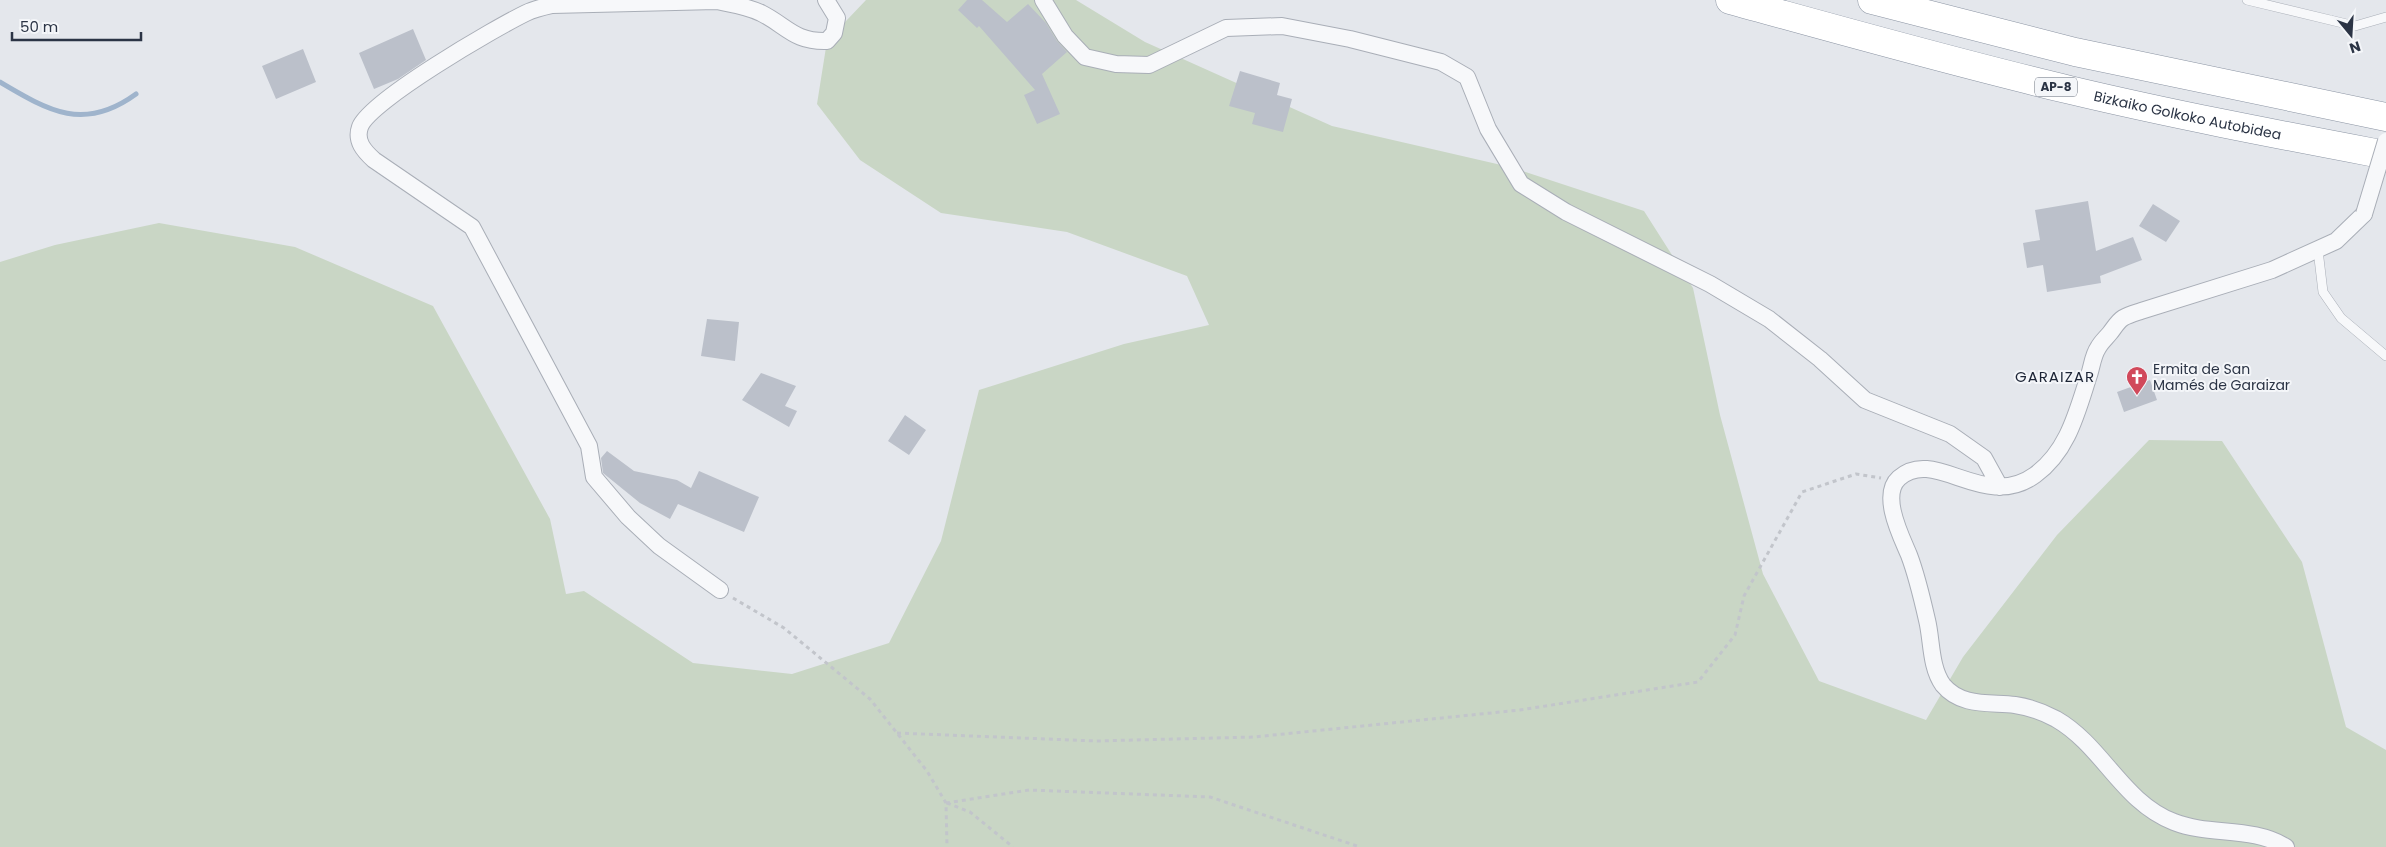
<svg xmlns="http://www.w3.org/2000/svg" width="2386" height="847" viewBox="0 0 2386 847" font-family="Poppins,sans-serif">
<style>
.green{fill:#c9d6c5}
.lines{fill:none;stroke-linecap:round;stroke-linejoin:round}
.stream{stroke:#9fb4cc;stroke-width:5}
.building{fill:#bbc0ca}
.service-casing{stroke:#a9aeb7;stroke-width:10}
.minor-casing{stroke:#a9aeb7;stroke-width:18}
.motorway-casing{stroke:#8b94a3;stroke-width:29}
.path{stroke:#c2c5cb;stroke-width:3;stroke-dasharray:4 4;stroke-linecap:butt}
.service{stroke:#f7f8fa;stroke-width:9}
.minor{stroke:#f7f8fa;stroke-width:16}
.motorway{stroke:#fff;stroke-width:28}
.minor-bridge-casing{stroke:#a9aeb7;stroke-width:18;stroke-linecap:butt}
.minor-bridge{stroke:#f7f8fa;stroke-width:16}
.labels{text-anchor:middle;stroke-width:4;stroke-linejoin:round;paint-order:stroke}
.shield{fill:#f4f6f9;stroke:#676e7b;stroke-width:1}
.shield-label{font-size:12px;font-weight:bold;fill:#2b3445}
.street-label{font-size:14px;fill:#2b3445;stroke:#f4f6f9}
.poi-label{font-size:14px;fill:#2b3445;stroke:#f4f6f9;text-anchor:start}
.neighbourhood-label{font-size:15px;letter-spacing:1px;fill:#1d2536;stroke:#f4f6f9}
</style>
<rect width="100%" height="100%" fill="#e4e7ec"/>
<!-- green -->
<path class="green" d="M 866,0 L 1076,0 L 1145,42 L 1332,126 L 1510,167 L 1644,211 L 1693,288 L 1720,415 L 1763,574 L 1819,681 L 1926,720 L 1963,657 L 2057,535 L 2149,440 L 2222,441 L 2302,562 L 2346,727 L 2386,750 L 2386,847 L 0,847 L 0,262 L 55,245 L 159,223 L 295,247 L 433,306 L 550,519 L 566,594 L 584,591 L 693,663 L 792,674 L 889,643 L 941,541 L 979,390 L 1124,344 L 1209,325 L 1187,276 L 1067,232 L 941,213 L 860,160 L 817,104 L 827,41 Z"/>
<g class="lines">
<!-- stream -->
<path class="stream" d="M 0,82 C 49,111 84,132 136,94"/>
</g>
<!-- building -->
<path class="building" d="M 967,0 L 982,0 L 1007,22 L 1028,4 L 1046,23 L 1057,41 L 1067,52 L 1042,74 L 1060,114 L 1037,124 L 1024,95 L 1035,90 L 979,26 L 977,28 L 958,10 Z
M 413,29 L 426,60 L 398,79 L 374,89 L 359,53 Z
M 303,49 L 316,82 L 276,99 L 262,66 Z
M 1240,71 L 1280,83 L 1277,95 L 1292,99 L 1283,132 L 1252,124 L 1255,113 L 1229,106 Z
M 2088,201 L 2096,251 L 2133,237 L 2142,260 L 2100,276 L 2101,283 L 2047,292 L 2043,265 L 2027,268 L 2023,243 L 2040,240 L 2035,210 Z
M 2153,204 L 2180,221 L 2166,242 L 2139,226 Z
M 707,319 L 739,322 L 735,361 L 701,356 Z
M 761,373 L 796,386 L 785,406 L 797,411 L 789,427 L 742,400 Z
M 2150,380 L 2157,400 L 2124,412 L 2117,392 Z
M 905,415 L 926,430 L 909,455 L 888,441 Z
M 607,451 L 634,471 L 677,480 L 691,488 L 699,471 L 759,497 L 744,532 L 678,504 L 670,519 L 640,503 L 603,473 L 601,458 Z"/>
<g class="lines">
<!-- service casing -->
<g class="service-casing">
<path id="service" d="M 2247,0 L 2355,26 L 2386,17
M 2318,250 L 2323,292 L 2341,318 L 2386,356"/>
</g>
<!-- minor casing -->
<g class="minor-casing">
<path id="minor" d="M 1043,0 L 1065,36 L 1085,57 L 1116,64 L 1149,65 L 1226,28 L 1282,26 L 1350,39 L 1441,62 L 1467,77 L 1488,129 L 1521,184 L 1566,212 L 1710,284 L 1769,319 L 1820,359 L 1865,400 L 1950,434 L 1984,458 L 2000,487
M 720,590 L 659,546 L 628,517 L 594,477 L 589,446 L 472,227 L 374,160 C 364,151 355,141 360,127 C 369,101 497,27 526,13 C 534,9 543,7 552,5 L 716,1 C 731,4 746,6 761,13 C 787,26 794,42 827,41 L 834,33 L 837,18 L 826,0
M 2286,847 C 2252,826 2210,836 2174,822 C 2122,802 2103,746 2056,719 C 2043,712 2029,707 2015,705 C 1990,702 1961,707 1943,685 C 1930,667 1932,640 1927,620 C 1922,598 1917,576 1909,555 C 1901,536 1880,495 1899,478 C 1935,446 1984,512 2035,475 C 2068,451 2077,412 2089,375 C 2092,366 2093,355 2098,348 C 2101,342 2106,338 2110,333 C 2114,328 2118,321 2123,318 C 2128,315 2135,313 2141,311 L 2272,270 L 2336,241 L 2364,214"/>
</g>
<!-- motorway casing -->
<g class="motorway-casing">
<g id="motorway">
<path id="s1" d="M 1730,0 C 1843,31 1956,63 2070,90 C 2175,115 2281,135 2386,155"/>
<path d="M 1872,0 L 2075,52 L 2386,117"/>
</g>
</g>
<!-- path -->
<path class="path" d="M 733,598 L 784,628 L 870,699 L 927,771 L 946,803 L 947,847
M 897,733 L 1096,741 L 1254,737 L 1520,710 L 1698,682 L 1735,635 L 1744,596 L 1802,492 L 1856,474 L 1881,478
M 946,803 L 1029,790 L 1210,797 L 1360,847
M 947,803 L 970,812 L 1013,847"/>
<!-- service -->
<use href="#service" class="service"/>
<!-- minor -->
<use href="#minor" class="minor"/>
<!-- motorway -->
<use href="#motorway" class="motorway"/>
<!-- minor-bridge casing -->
<g class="minor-bridge-casing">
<path id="minor-bridge" d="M 2364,214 L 2386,141"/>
</g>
<!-- minor-bridge -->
<use href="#minor-bridge" class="minor-bridge"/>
</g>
<!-- icons -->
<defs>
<g id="church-pin" transform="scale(1.125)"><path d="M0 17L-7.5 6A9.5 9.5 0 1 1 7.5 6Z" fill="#d1495b" stroke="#f4f6f9"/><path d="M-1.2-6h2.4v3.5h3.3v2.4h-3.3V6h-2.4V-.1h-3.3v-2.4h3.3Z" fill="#fff"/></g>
</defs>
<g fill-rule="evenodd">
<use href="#church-pin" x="2137" y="377"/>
</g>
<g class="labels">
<!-- shield labels -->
<rect class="shield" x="2035" y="77.5" width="42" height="19" rx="4"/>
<g class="shield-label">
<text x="2056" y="91">AP-8</text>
</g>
<!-- street labels -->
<g class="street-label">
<text dy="5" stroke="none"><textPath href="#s1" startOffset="472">Bizkaiko Golkoko Autobidea</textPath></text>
</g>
<!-- poi labels -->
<g class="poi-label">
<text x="2153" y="374">Ermita de San<tspan x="2153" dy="16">Mamés de Garaizar</tspan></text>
</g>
<!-- neighbourhood labels -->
<g class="neighbourhood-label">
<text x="2055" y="382">GARAIZAR</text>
</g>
</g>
<!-- north arrow -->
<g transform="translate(2351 35) rotate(162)" stroke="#f4f6f9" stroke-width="4" paint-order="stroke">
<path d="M0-4L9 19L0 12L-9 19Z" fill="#2b3445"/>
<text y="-8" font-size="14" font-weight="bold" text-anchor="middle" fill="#2b3445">N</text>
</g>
<!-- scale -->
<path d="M12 32v8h129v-8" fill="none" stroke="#2b3445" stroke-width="2.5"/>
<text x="20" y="32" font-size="15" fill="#2b3445" stroke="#f4f6f9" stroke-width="4" paint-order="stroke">50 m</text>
</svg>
